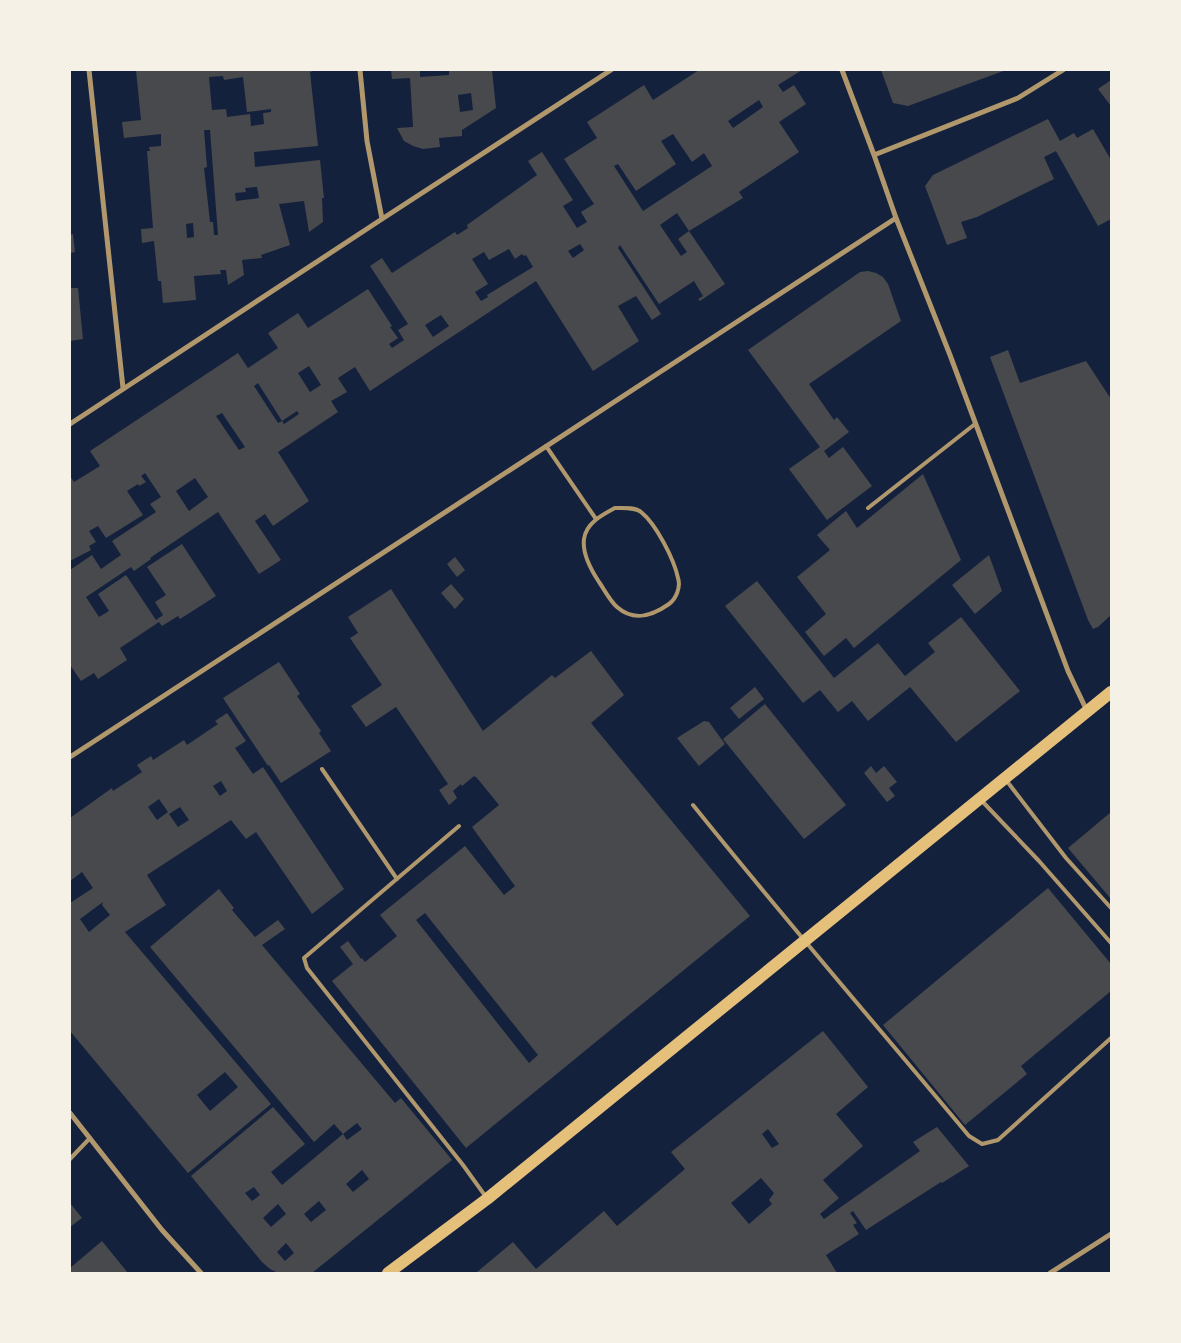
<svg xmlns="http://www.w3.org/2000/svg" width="1181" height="1343" viewBox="0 0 1181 1343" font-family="Raleway,sans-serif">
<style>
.building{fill:#48494c;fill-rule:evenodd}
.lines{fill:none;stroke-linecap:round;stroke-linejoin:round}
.service{stroke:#b1986c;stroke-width:4}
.minor{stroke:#b1986c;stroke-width:5}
.primary{stroke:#e5c07b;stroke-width:12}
</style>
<rect width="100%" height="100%" fill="#14213d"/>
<!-- building -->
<path class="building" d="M 136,70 L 317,70 L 310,72 L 318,146 L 254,152 L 255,167 L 320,160 L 324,198 L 322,198 L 323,222 L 309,232 L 304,201 L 279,204 L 290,245 L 261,255 L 262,258 L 242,260 L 244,275 L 228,285 L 226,270 L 220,270 L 221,274 L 194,276 L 196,300 L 163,303 L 161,281 L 158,281 L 154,241 L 142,243 L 141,229 L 153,228 L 147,151 L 150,151 L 149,147 L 161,146 L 161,134 L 124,138 L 122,122 L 141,120 ZM 223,76 L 224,80 L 243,77 L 247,112 L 271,109 L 271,112 L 263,113 L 264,124 L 251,126 L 250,114 L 227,117 L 226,109 L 212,110 L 209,77 ZM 204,130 L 210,130 L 218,235 L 214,235 L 213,222 L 210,222 L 204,168 L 207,167 ZM 257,187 L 259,198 L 236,201 L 235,193 L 246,192 L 245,188 ZM 193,223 L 194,237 L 187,238 L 186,224 Z
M 391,70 L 420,70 L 420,77 L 449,75 L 449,70 L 492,70 L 496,108 L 462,130 L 462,136 L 439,138 L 440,147 L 423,149 L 413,146 L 404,141 L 397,128 L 413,127 L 410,78 L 392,79 ZM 471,93 L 473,110 L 460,112 L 458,95 Z
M 699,70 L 802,70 L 778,85 L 783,92 L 794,85 L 806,104 L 779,122 L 799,152 L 739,192 L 743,198 L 689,231 L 725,284 L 700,301 L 698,299 L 703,296 L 694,281 L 659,304 L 620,245 L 618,248 L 661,314 L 652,320 L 636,296 L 618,306 L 639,341 L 593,371 L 536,281 L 370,391 L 355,367 L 338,378 L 347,392 L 331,401 L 338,412 L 278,452 L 309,501 L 273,526 L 265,514 L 255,521 L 281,560 L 259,574 L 218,512 L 150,558 L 151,559 L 134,571 L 131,567 L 86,597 L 99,617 L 109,611 L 98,594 L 126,575 L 156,620 L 163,615 L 155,602 L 166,595 L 147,567 L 182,544 L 216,596 L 180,619 L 178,616 L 162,626 L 159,622 L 120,648 L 127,660 L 98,679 L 94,673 L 81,681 L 70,665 L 70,570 L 92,555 L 101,569 L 121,555 L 112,541 L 156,512 L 150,504 L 161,497 L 145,473 L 141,476 L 146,482 L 139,486 L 138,484 L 127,491 L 143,515 L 106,538 L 98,526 L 89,531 L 96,542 L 89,546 L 91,550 L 70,561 L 70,476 L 74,482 L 100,466 L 90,451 L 238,353 L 248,368 L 278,348 L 268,333 L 298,313 L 308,328 L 368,289 L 392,326 L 390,327 L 398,338 L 389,344 L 392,348 L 404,340 L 398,330 L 408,324 L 370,266 L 382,258 L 392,273 L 455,232 L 457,235 L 468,228 L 467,225 L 537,175 L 528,161 L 542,152 L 573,200 L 563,206 L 577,228 L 587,222 L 581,212 L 594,204 L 564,159 L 597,138 L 587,122 L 644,85 L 653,100 ZM 759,100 L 763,107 L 733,128 L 728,121 ZM 673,134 L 692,162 L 704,153 L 712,166 L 643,211 L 614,166 L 618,164 L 636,191 L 676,164 L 661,141 ZM 677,213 L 689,231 L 678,239 L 687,252 L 681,256 L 660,225 ZM 580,244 L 584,250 L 573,258 L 568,251 ZM 509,249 L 515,259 L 522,254 L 524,256 L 526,255 L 533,267 L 487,295 L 488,297 L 481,301 L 475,292 L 488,284 L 472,259 L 484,252 L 489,260 ZM 441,315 L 449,326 L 433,337 L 425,325 ZM 309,366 L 321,385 L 310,392 L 298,373 ZM 258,383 L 282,421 L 297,411 L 299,414 L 284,424 L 282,421 L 278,423 L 254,386 ZM 222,413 L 245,447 L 239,450 L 216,416 ZM 195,478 L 208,497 L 189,511 L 176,491 Z
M 881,70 L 1006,70 L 908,106 L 893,103 Z
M 1111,80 L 1111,106 L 1098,89 Z
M 1048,119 L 1060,141 L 1074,133 L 1077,138 L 1093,129 L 1111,160 L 1111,219 L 1098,226 L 1056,151 L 1044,157 L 1054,179 L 977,217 L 961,222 L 967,238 L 947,245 L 925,186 L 933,175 Z
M 73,234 L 75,252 L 70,253 L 70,235 Z
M 868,271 L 876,273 L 883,277 L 888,284 L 901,321 L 809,384 L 834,420 L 837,417 L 849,432 L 824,451 L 829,458 L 843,447 L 872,486 L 827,520 L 789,469 L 820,447 L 748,350 L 860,272 Z
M 70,288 L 78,288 L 83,339 L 70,341 Z
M 1008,350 L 1020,383 L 1086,361 L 1111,399 L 1111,615 L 1098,627 L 1093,629 L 1088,620 L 990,357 Z
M 923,474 L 961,560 L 854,648 L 846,638 L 824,656 L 805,632 L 826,614 L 797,577 L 830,550 L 817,535 L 846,511 L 857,528 Z
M 989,555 L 1002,591 L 975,614 L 952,585 Z
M 455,557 L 465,570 L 457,577 L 447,564 Z
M 757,581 L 834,678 L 878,643 L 905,676 L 935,652 L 928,643 L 961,617 L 1020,691 L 956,742 L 910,687 L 868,721 L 852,701 L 838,712 L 820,690 L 803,703 L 725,606 Z
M 451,584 L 464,599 L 455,609 L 441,593 Z
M 391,589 L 483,731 L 552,675 L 555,678 L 591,651 L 624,695 L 591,723 L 750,916 L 466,1148 L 332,981 L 353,964 L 340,947 L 348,941 L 361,959 L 362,958 L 365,962 L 397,936 L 380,915 L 465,846 L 504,895 L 515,886 L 472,827 L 499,805 L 477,778 L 474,776 L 462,786 L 461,784 L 453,791 L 457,798 L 449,805 L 439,790 L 448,784 L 396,707 L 366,727 L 351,706 L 382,685 L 350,638 L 358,633 L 348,617 ZM 425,913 L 538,1055 L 529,1063 L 416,920 Z
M 279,662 L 300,694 L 297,696 L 321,731 L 319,733 L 331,751 L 281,783 L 269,765 L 268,766 L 223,698 Z
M 755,687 L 764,699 L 739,719 L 730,708 Z
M 765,704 L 846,805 L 804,839 L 723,739 Z
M 227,713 L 246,741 L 235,748 L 253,774 L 263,767 L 344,889 L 312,914 L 256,832 L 246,839 L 231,820 L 147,875 L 166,905 L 125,932 L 271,1104 L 188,1173 L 70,1031 L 70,903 L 93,888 L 82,872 L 70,881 L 70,818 L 112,788 L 113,791 L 142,772 L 137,765 L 151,756 L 153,760 L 184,740 L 187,745 L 218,724 L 215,721 ZM 221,781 L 227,791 L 220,796 L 213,786 ZM 159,799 L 168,812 L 157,820 L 148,807 ZM 180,807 L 189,820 L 178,827 L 169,814 ZM 103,902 L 102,905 L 110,915 L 89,932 L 80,919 ZM 225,1072 L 238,1087 L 210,1111 L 197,1095 Z
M 704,721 L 709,722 L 725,744 L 699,766 L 677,738 Z
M 871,766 L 876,773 L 884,766 L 897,782 L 889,788 L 895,796 L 887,802 L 864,773 Z
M 1111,812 L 1111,899 L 1068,848 Z
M 1048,888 L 1111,964 L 1111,991 L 1021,1066 L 1027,1074 L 965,1125 L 883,1025 Z
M 219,889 L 234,908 L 232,910 L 255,937 L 278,920 L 285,929 L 262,945 L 395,1103 L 401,1098 L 452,1160 L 312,1273 L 278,1273 L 270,1269 L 262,1262 L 191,1176 L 273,1107 L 305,1144 L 271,1172 L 282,1185 L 343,1134 L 347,1140 L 362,1129 L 357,1123 L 343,1134 L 334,1124 L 314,1142 L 150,947 ZM 362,1170 L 369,1179 L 353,1192 L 346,1184 ZM 254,1187 L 260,1195 L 252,1201 L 245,1193 ZM 319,1201 L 326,1210 L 311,1222 L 304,1214 ZM 278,1204 L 286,1214 L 271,1227 L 263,1218 ZM 286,1243 L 294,1253 L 285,1261 L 277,1252 Z
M 823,1031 L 868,1087 L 836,1114 L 863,1146 L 823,1180 L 839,1198 L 820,1214 L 824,1219 L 920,1151 L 913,1142 L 937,1127 L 969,1166 L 942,1183 L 941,1182 L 866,1230 L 853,1211 L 850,1213 L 857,1223 L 853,1225 L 859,1234 L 826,1255 L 837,1273 L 477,1272 L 513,1242 L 536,1269 L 604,1211 L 617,1226 L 685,1169 L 671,1152 ZM 768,1129 L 779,1144 L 772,1148 L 762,1134 ZM 761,1178 L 774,1193 L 769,1200 L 772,1204 L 749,1224 L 731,1203 Z
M 70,1203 L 82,1218 L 70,1227 Z
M 102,1241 L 128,1273 L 70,1273 L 70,1268 Z"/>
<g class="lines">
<!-- service -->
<path class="service" d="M 546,446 L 596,519
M 615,508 C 623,508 635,507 641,512 C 656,524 674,559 678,578 C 681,587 676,599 669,604 C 652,616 634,622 617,607 C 610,601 604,589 599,582 C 591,570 582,554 584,539 C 586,523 602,515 615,508 Z
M 868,508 L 975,424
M 322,769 L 397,879
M 1006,780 L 1066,858 L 1111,908
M 981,800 L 1039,861 L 1111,943
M 693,805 C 783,917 877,1026 969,1136 L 982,1144 L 998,1140 L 1111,1038
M 459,826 L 304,958 L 307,968 L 463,1165 L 486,1197
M 70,1159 L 90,1138"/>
<!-- minor -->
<path class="minor" d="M 89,70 L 123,388
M 360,70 L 367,141 L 382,219
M 842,70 L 874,155 L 896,218 L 950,355 L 1068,671 L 1087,711
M 874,155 L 1018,98 L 1063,70
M 70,424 L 382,219 L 611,70
M 70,757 L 896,218
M 70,1113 L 162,1230 L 201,1273
M 1050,1273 L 1111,1234"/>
<!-- primary -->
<path class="primary" d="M 388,1273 L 487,1199 L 1111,692"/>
</g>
<!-- border -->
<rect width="1181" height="1343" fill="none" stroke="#f6f1e7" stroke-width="142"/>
</svg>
